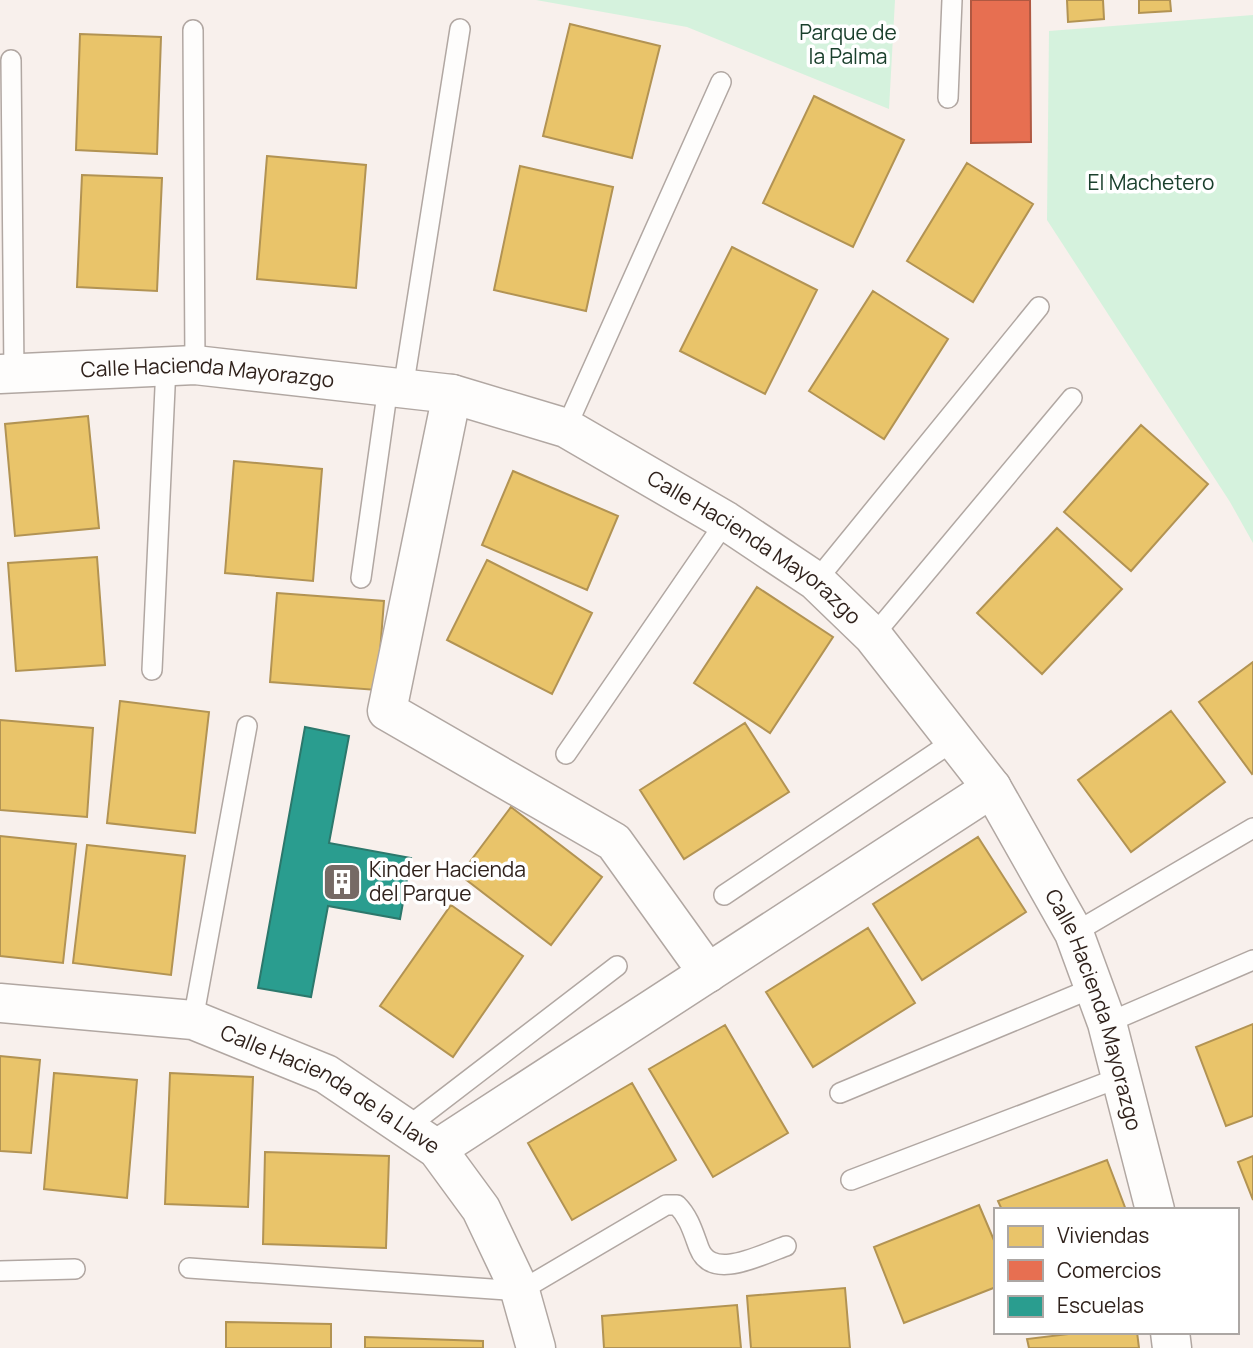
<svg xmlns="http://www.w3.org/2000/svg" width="1253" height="1348" viewBox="0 0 1253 1348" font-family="Manrope,sans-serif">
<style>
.green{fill:#d5f2dd}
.homes{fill:#e9c46a;stroke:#b29353;stroke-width:2}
.shops{fill:#e76f51;stroke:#b05841;stroke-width:2}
.schools{fill:#2a9d8f;stroke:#2c786c;stroke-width:2}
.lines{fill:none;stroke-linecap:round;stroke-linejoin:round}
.lane-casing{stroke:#b1a7a2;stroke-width:22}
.street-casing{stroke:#b1a7a2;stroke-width:41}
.lane{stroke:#fefdfc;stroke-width:19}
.street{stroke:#fefdfc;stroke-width:38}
.labels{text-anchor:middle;stroke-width:7;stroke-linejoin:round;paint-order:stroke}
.park-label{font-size:21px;fill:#1b402d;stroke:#fff}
.street-label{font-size:21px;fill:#30221c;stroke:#fff}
.poi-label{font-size:21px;fill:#30221c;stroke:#fff;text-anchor:start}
</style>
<rect width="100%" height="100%" fill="#f8f0ec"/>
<!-- green -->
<path class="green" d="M 536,0 L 895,0 L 889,109 L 687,27 Z
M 1253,15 L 1253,543 L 1230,502 L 1047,220 L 1049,31 Z"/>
<!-- homes -->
<path class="homes" d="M 1067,0 L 1103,0 L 1104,19 L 1068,22 Z
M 1139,0 L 1170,0 L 1171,11 L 1139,13 Z
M 570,24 L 660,46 L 632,158 L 543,136 Z
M 80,34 L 161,37 L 157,154 L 76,150 Z
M 814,96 L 904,140 L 853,247 L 763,203 Z
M 267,156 L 366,165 L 356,288 L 257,279 Z
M 967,163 L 1033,204 L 973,302 L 907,261 Z
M 520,166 L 613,187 L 586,311 L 494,290 Z
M 82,175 L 162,178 L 157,291 L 77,287 Z
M 732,247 L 817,290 L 765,394 L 680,351 Z
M 873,291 L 948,339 L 884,439 L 809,391 Z
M 88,416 L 99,528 L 15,536 L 5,424 Z
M 1141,425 L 1208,484 L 1131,571 L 1064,512 Z
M 234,461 L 322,469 L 313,581 L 225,573 Z
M 513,471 L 618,516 L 587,590 L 482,545 Z
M 1057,528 L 1122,589 L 1042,674 L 977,613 Z
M 97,557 L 105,665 L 16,671 L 8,563 Z
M 487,560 L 592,613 L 552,694 L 447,640 Z
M 757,587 L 833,637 L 770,733 L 694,683 Z
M 277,593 L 384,601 L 377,690 L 270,682 Z
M 1253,662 L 1253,773 L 1252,774 L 1199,702 Z
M 120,701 L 209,712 L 195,833 L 107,823 Z
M 1171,711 L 1225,782 L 1131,852 L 1078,780 Z
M 0,720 L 93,728 L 87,817 L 0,810 Z
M 745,723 L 789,792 L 684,859 L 640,790 Z
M 511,807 L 602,877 L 551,945 L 460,875 Z
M 0,836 L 76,844 L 63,963 L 0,956 Z
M 978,837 L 1026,912 L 922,980 L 873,904 Z
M 87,845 L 185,856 L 171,975 L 73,963 Z
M 451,905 L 523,956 L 453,1057 L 380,1006 Z
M 868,928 L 915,1003 L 813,1067 L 766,992 Z
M 1253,1024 L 1253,1116 L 1226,1126 L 1196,1047 Z
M 725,1025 L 788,1133 L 713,1177 L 649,1069 Z
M 0,1056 L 40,1060 L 31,1153 L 0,1151 Z
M 54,1073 L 137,1080 L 127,1198 L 44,1189 Z
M 170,1073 L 253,1077 L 248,1207 L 165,1204 Z
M 632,1083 L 676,1160 L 572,1220 L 528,1143 Z
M 265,1152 L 389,1156 L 386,1248 L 263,1244 Z
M 1253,1156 L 1253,1200 L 1238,1162 Z
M 1107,1160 L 1126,1210 L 1002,1210 L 998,1201 Z
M 979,1205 L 996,1245 L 996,1287 L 904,1323 L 874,1247 Z
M 845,1288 L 850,1348 L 751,1348 L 747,1296 Z
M 737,1305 L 741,1348 L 604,1348 L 602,1316 Z
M 226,1322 L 331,1324 L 331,1348 L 226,1348 Z
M 1085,1332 L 1137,1332 L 1139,1348 L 1029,1348 L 1027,1339 Z
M 365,1337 L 483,1341 L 483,1348 L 365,1348 Z"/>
<!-- shops -->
<path class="shops" d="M 971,0 L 1030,0 L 1031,142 L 971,143 Z"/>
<!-- schools -->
<path class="schools" d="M 305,727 L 349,736 L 329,843 L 411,858 L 400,919 L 328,906 L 311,997 L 258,988 Z"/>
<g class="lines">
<!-- lane casing -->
<g class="lane-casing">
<path id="lane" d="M 193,30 L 195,365
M 11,60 L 14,374
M 948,98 L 952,0
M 403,389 L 460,29
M 566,428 L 721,82
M 361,578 L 388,387
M 816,581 L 1039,307
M 873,636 L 1072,398
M 152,670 L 166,366
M 566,754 L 726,521
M 724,895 L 955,740
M 1074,933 L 1253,828
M 193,1020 L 247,726
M 1107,1023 L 1253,960
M 840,1093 L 1095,987
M 406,1128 L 617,966
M 851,1180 L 1121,1077
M 189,1268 L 520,1291 L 666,1205 L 677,1205 C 689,1217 693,1232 699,1248 C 712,1282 762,1254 786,1246
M 0,1271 L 75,1269"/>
</g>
<!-- street casing -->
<g class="street-casing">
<g id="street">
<path id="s1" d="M 0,374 L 195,365 L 452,394 L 566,428 L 726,521 L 816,581 L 873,636 L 992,788 L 1074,933 L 1107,1023 L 1155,1210"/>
<path d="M 452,394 L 387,711 L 614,842 L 708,973"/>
<path id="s2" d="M 0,1003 L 193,1020 L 326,1074 L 437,1149 L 481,1209 L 520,1291 L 536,1348"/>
<path d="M 437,1149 L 992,788"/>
<path d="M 1170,1332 L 1172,1348"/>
</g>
</g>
<!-- lane -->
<use href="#lane" class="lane"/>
<!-- street -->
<use href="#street" class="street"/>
</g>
<!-- icons -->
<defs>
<g id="building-square" transform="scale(2.0125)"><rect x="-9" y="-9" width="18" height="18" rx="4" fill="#766a65" stroke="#fff"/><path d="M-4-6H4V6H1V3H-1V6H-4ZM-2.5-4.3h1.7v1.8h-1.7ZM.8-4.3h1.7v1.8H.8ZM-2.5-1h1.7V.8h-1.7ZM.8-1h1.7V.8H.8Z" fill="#fff"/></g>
</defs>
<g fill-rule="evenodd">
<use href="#building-square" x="342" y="882"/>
</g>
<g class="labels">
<!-- park labels -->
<g class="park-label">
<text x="848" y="40">Parque de<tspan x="848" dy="24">la Palma</tspan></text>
<text x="1151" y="190">El Machetero</text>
</g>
<!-- street labels -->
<g class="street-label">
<text dy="7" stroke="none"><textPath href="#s1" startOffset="208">Calle Hacienda Mayorazgo</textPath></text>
<text dy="7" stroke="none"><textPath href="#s1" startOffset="796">Calle Hacienda Mayorazgo</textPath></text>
<text dy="7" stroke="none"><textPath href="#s1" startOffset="1384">Calle Hacienda Mayorazgo</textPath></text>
<text dy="7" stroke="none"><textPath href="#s2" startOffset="348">Calle Hacienda de la Llave</textPath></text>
</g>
<!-- poi labels -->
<g class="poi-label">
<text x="369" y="877">Kinder Hacienda<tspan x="369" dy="24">del Parque</tspan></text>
</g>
</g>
<!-- legend -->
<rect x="994" y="1208" width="245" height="126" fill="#ffffff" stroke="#aca7a4" stroke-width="2"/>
<rect x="1008" y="1226" width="35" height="21" fill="#e9c46a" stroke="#aca7a4" stroke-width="2"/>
<text x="1057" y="1243" font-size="21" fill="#30221c">Viviendas</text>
<rect x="1008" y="1260" width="35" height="21" fill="#e76f51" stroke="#aca7a4" stroke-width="2"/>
<text x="1057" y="1278" font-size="21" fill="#30221c">Comercios</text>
<rect x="1008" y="1296" width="35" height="21" fill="#2a9d8f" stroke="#aca7a4" stroke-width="2"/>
<text x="1057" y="1313" font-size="21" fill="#30221c">Escuelas</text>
</svg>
